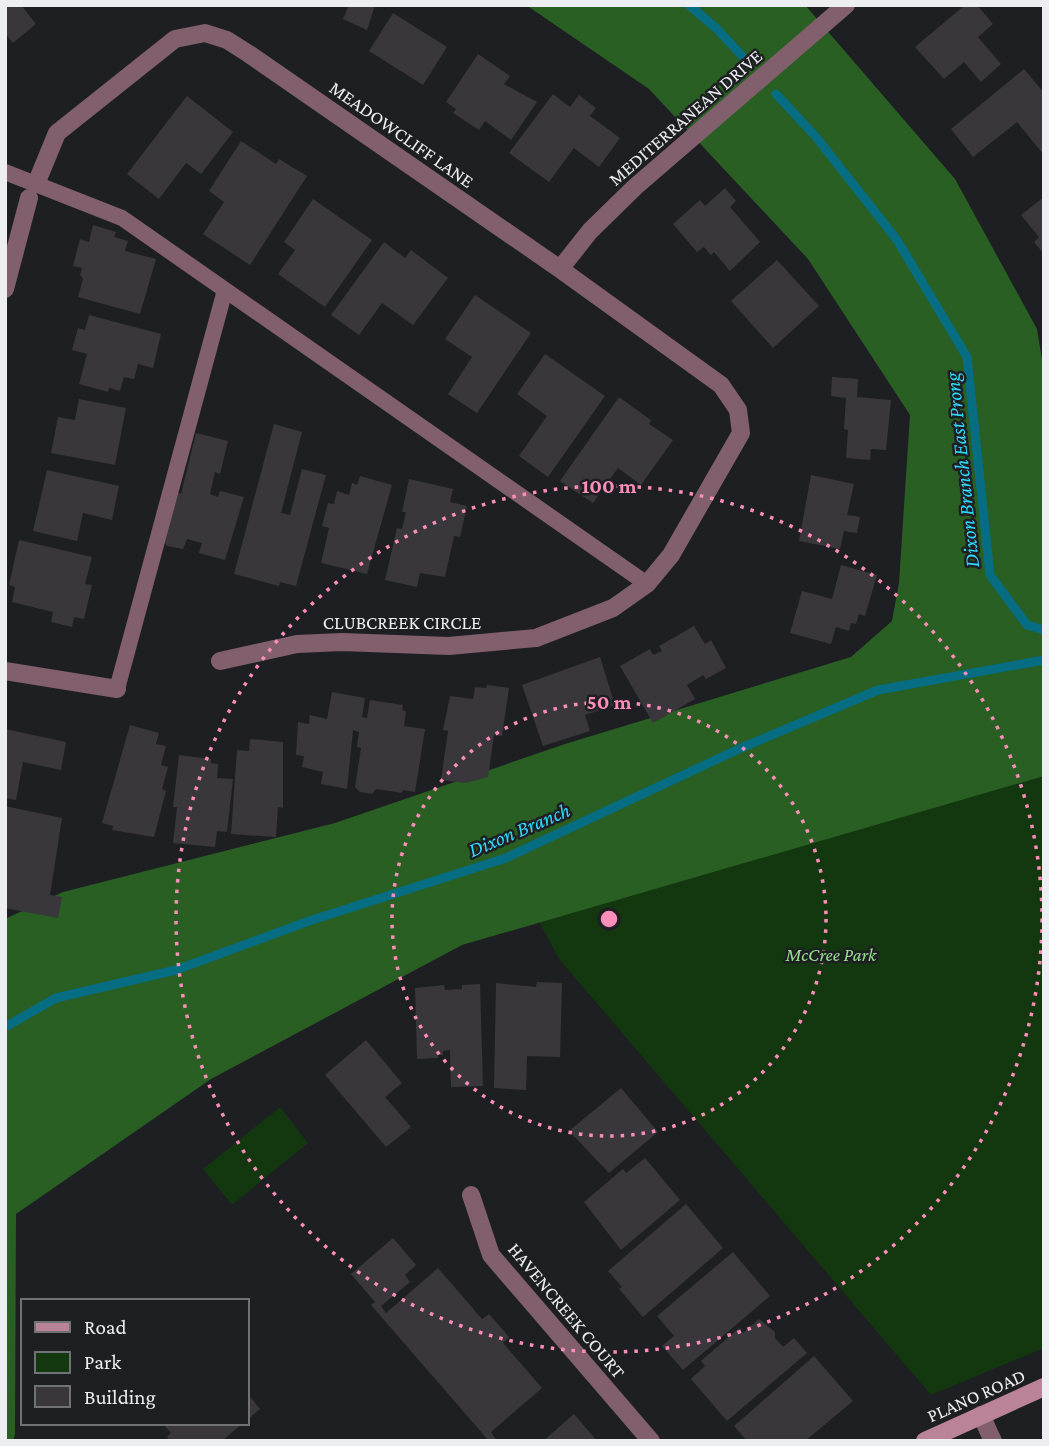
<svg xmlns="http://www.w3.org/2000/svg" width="1049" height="1446" viewBox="0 0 1049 1446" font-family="'Crimson Pro',serif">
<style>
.green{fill:#13370f}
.forest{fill:#295f23}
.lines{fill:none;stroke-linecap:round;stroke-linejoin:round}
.stream{stroke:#076d82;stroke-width:9}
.building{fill:#39373c}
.service{stroke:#815f6d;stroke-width:16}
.minor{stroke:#815f6d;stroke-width:18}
.tertiary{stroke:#815f6d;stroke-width:18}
.secondary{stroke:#ba839a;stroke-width:18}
.ring{fill:none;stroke:#ff8eba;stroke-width:3.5;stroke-dasharray:3.5 7}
.labels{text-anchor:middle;stroke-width:5;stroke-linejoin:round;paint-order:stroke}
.street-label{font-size:19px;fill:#edeef1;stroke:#1e1f23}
.park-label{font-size:19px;font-style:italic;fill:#94e08a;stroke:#1e1f23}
.water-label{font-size:21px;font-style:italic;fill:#2ed9fe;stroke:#1e1f23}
.centre{fill:#ff8eba;stroke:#1e1f23;stroke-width:3.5}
.ring-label{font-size:21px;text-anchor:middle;font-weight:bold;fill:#ff8eba;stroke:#1e1f23;stroke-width:5;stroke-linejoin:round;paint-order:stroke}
</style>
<rect width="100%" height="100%" fill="#1e1f23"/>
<!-- green -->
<path class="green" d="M 1044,672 L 1044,1348 L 931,1395 L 559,959 L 536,916 Z
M 280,1107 L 308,1143 L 232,1205 L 203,1169 Z"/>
<!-- forest -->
<path class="forest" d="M 526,5 L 805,5 L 955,179 L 1037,329 L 1044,372 L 1044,776 L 462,945 L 211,1079 L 16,1214 L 15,1434 L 13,1441 L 5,1441 L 5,919 L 63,892 L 335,823 L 565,744 L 851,657 L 892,621 L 899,583 L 910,415 L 808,259 L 649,89 Z"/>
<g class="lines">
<!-- stream -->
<path class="stream" d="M 689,5 L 717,29 L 744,58
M 776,94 L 816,137 L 897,240 L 967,357 L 990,575 L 1027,625 L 1044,630
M 5,1027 L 56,998 L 176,970 L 309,921 L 506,858 L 741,748 L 878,690 L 1044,660"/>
</g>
<!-- building -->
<path class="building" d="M 5,5 L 21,5 L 36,24 L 13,43 L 5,33 Z
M 349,5 L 375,5 L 367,30 L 343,19 Z
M 965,5 L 977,5 L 993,24 L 978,37 L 1001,64 L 981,82 L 964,62 L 944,79 L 915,47 Z
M 393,13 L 447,47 L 423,85 L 369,51 Z
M 478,54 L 510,76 L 504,84 L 537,102 L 511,140 L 485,121 L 479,130 L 453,113 L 456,109 L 446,102 Z
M 1024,69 L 1044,93 L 1044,155 L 1017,122 L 973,157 L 951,129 Z
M 553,94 L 570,107 L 579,95 L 596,108 L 590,116 L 620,138 L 599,167 L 574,148 L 549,182 L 509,153 Z
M 187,96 L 233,132 L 201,174 L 186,163 L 159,199 L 127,174 Z
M 241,141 L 276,164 L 279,159 L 307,176 L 250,265 L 203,234 L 224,202 L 209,191 Z
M 725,188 L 736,201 L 730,207 L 760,242 L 730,271 L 714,252 L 711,255 L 704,247 L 697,252 L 673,224 L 700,200 L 705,206 Z
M 1044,197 L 1044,254 L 1034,242 L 1039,237 L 1021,215 Z
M 313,199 L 372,240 L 325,307 L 278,274 L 295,250 L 284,242 Z
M 93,225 L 116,232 L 114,237 L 128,241 L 125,251 L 156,259 L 140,314 L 78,297 L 83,279 L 80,275 L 82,268 L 73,266 L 80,239 L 89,242 Z
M 384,242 L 405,258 L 411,250 L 448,278 L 413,325 L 382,303 L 359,335 L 331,315 Z
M 777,260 L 819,306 L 773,348 L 731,301 Z
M 475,295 L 531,333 L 477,413 L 448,394 L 472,357 L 445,339 Z
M 89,315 L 161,334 L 153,368 L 138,364 L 134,379 L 124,377 L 120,391 L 109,388 L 108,392 L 79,384 L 87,354 L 72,350 L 78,328 L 85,330 Z
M 545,354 L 605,396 L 548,477 L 519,456 L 547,416 L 517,394 Z
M 832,377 L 858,379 L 857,397 L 891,400 L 886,450 L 871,449 L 870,460 L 846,458 L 848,430 L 844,429 L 846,398 L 831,396 Z
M 619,397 L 651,420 L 649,424 L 673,440 L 641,485 L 618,468 L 593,503 L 560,481 Z
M 79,399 L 126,408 L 115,465 L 51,453 L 58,417 L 75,420 Z
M 274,424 L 302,432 L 281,513 L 290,515 L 302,469 L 326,475 L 296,586 L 280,582 L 279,586 L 234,574 Z
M 196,433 L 228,441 L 220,474 L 215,472 L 210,494 L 218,497 L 220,491 L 244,497 L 225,560 L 199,553 L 202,543 L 187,539 L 183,549 L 167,546 L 165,543 L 177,492 L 181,494 Z
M 47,470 L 119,486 L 112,520 L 83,513 L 77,541 L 33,531 Z
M 811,475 L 854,484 L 847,515 L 860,517 L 857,533 L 844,531 L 840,549 L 799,541 Z
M 360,476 L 392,485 L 367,574 L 321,563 L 329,528 L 322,526 L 328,503 L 334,504 L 337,491 L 349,495 L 352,483 L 357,485 Z
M 409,479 L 453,489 L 450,502 L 467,506 L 460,537 L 454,536 L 445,577 L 420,573 L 417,587 L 385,580 L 397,528 L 402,529 L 406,512 L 402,512 Z
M 19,540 L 92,557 L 85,584 L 92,585 L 84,619 L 74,617 L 72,627 L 51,622 L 53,612 L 12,602 L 15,587 L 9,585 Z
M 841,565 L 877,575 L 865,616 L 859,614 L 856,624 L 851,623 L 849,631 L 836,627 L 831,644 L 790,633 L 802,591 L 832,599 Z
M 694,626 L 705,644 L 711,640 L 726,668 L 706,679 L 703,675 L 687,685 L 695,699 L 653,723 L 620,666 L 650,649 L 653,655 L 662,651 L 659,646 Z
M 600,657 L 615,705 L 585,715 L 590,731 L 543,746 L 522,685 Z
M 487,685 L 509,688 L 502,736 L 494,735 L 488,777 L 466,783 L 441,780 L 448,731 L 443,730 L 450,696 L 473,699 L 475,687 L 486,688 Z
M 332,692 L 365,698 L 362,717 L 367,718 L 370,700 L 403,705 L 402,710 L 406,711 L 404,726 L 425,729 L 415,792 L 403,790 L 402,793 L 376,789 L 372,794 L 360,792 L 355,787 L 361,748 L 357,747 L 359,732 L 353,730 L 347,789 L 321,784 L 323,772 L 302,767 L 304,756 L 296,755 L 298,722 L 309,724 L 310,715 L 327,719 Z
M 130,725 L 159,733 L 156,744 L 166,746 L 161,765 L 168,767 L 162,789 L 166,791 L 154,837 L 112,830 L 113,826 L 102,823 Z
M 5,729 L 66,742 L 61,770 L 23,762 L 16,800 L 5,798 Z
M 250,739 L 283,742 L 283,808 L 278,807 L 276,837 L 231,834 L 237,750 L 249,751 Z
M 179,755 L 211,759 L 211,763 L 218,764 L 217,778 L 233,779 L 227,832 L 217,831 L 215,847 L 173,843 L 177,807 L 173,807 Z
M 5,806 L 62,818 L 50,895 L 62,897 L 58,918 L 5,908 Z
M 537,982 L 562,983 L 560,1057 L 527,1056 L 526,1090 L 494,1088 L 496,983 L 536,987 Z
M 480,984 L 483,1086 L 451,1087 L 450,1050 L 443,1051 L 443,1055 L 438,1055 L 438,1058 L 417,1059 L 415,988 L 444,985 L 445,990 L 462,989 L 462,985 Z
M 366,1040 L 402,1083 L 385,1097 L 411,1127 L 386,1147 L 325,1075 Z
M 621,1088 L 658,1132 L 609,1173 L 569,1131 Z
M 645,1158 L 680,1200 L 621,1250 L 584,1202 L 623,1169 L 626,1173 Z
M 686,1204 L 723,1248 L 643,1317 L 619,1289 L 622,1287 L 608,1271 Z
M 393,1238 L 416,1265 L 405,1275 L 410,1282 L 381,1306 L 386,1313 L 438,1268 L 482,1319 L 489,1314 L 509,1337 L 503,1343 L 542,1388 L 491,1432 L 497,1441 L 489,1441 L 371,1305 L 375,1302 L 351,1274 Z
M 733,1252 L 770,1296 L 683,1370 L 662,1346 L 674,1336 L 657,1316 Z
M 759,1319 L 775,1332 L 775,1338 L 783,1347 L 794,1338 L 807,1353 L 727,1421 L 691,1379 L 705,1366 L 701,1361 L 739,1328 L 743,1333 Z
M 814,1356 L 853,1401 L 805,1441 L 747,1441 L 734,1426 Z
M 247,1393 L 260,1409 L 247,1420 Z
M 574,1414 L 597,1441 L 543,1441 Z
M 162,1423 L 243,1423 L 222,1441 L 170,1441 L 167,1437 L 171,1433 Z"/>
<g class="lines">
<!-- service -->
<path class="service" d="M 5,172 L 122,218 L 647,584
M 117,689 L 225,290"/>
<!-- minor -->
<path class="minor" d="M 36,184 L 57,133 L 175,39 L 205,33 L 227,40 L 249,54 L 560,269 L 721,385 L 738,410 L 741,433 L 671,555 L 647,584 L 613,608 L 536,638 L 449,646 L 342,642 L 297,644 L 220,661
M 560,269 L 590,231 L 635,187 L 846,5
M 5,289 L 29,198
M 5,671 L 117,689
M 471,1195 L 491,1255 L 651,1441"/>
<!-- tertiary -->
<path class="tertiary" d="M 981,1415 L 993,1441"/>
<!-- secondary -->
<path class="secondary" d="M 925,1441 L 1044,1387"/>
</g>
<!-- distance rings -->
<g class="ring">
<circle cx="609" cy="919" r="217"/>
<circle cx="609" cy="919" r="433"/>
</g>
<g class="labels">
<!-- street labels -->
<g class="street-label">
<text transform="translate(685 117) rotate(-41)" y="7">MEDITERRANEAN DRIVE</text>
<text transform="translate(402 134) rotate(35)" y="7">MEADOWCLIFF LANE</text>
<text x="402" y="629">CLUBCREEK CIRCLE</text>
<text transform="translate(567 1310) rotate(50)" y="7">HAVENCREEK COURT</text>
<text transform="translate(976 1395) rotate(-24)" y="7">PLANO ROAD</text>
</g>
<!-- park labels -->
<g class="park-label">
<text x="831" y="961">McCree Park</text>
</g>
<!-- water labels -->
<g class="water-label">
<text transform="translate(962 470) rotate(-96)" y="7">Dixon Branch East Prong</text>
<text transform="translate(519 830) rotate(-23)" y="7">Dixon Branch</text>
</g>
</g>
<circle cx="609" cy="919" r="10" class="centre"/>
<g class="ring-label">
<text x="609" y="493">100 m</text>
<text x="609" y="709">50 m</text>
</g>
<!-- border -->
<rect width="1049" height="1446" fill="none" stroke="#edeef1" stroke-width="14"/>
<!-- legend -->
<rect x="21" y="1299" width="228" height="126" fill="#1e1f23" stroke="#717275" stroke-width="2"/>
<rect x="35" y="1322" width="35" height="10" fill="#ba839a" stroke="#717275" stroke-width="2"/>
<text x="84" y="1334" font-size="21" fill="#edeef1">Road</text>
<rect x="35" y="1352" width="35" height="21" fill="#13370f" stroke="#717275" stroke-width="2"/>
<text x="84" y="1369" font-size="21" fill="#edeef1">Park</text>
<rect x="35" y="1386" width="35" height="21" fill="#39373c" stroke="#717275" stroke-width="2"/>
<text x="84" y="1404" font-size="21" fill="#edeef1">Building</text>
</svg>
